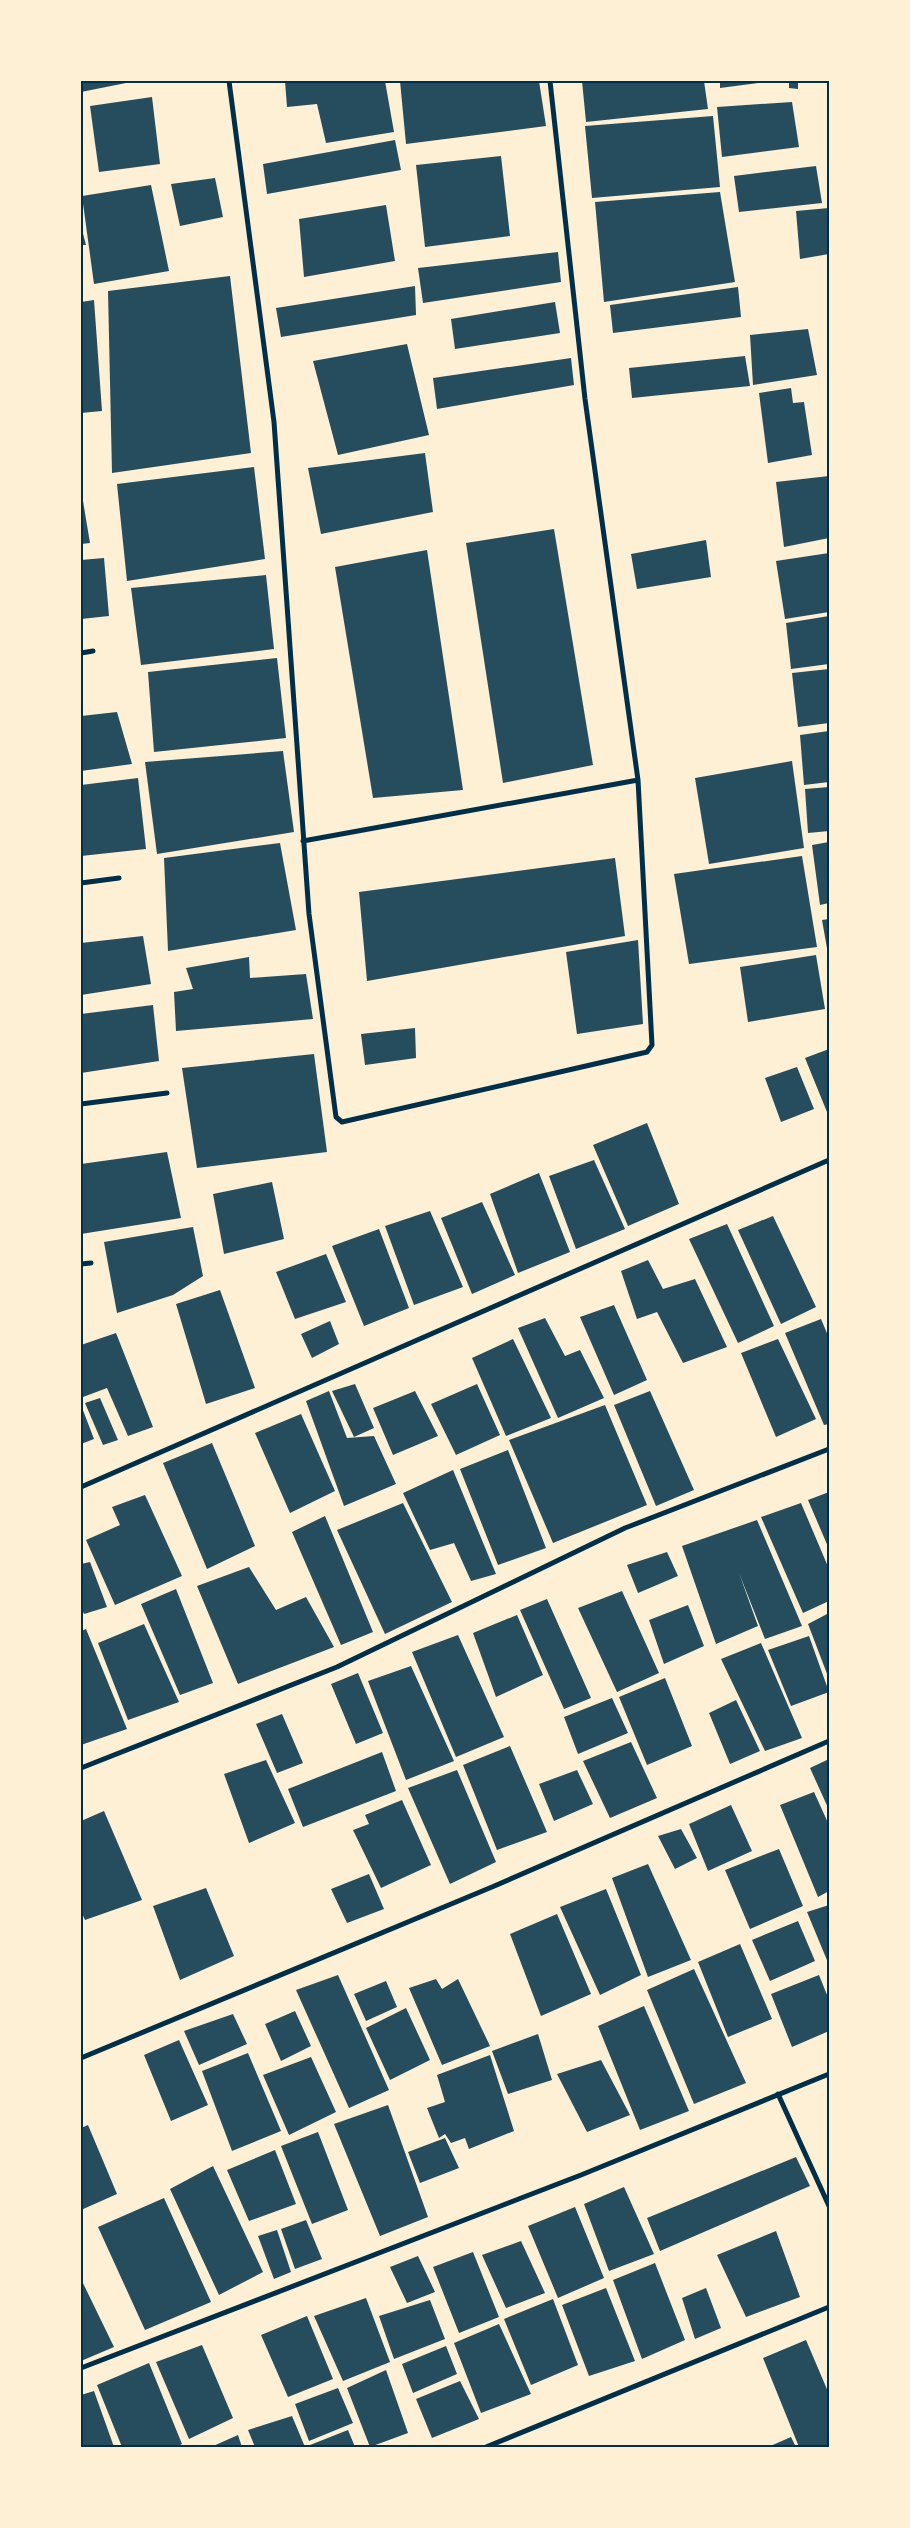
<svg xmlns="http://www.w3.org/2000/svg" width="910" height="2528" viewBox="0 0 910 2528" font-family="'Asap Condensed',sans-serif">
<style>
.building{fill:#264d5e}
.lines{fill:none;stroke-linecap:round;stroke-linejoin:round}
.minor{stroke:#003049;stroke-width:5}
.neatline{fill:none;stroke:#003049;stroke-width:2}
</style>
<rect width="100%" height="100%" fill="#fdf0d5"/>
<!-- building -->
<path class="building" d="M 81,81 L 131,81 L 131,82 L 81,92 Z
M 285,81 L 385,81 L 394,132 L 326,143 L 317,104 L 287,107 Z
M 400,81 L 539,81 L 546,126 L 406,144 Z
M 582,81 L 704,81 L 708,109 L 586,122 Z
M 720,81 L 765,81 L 765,82 L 720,88 Z
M 789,81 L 798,81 L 798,89 L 789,88 Z
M 152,97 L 160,164 L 99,172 L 90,106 Z
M 792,102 L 799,147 L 722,157 L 717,107 Z
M 713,116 L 720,187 L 592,198 L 585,126 Z
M 395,140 L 401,170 L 267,194 L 263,164 Z
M 501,156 L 510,236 L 425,247 L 416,165 Z
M 816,166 L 822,203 L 739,212 L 734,176 Z
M 215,178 L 223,217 L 180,226 L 171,184 Z
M 151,185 L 169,271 L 94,284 L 82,196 Z
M 720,192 L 735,282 L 604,302 L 595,202 Z
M 386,205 L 395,261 L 304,277 L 299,219 Z
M 829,208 L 829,254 L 800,259 L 796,211 Z
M 81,226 L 86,245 L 81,245 Z
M 558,252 L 561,282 L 423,303 L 418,268 Z
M 230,276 L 251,453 L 112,473 L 108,291 Z
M 415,286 L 416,315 L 281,337 L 276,308 Z
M 738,287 L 741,317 L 613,333 L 610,305 Z
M 94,300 L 102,411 L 81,413 L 81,302 Z
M 555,302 L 560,333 L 455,349 L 451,319 Z
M 808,329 L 817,375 L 753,385 L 750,335 Z
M 407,344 L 429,435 L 338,455 L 313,361 Z
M 745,356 L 750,386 L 632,398 L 629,368 Z
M 571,358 L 574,385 L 437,409 L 433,378 Z
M 791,388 L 793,403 L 804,402 L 812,455 L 768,463 L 759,393 Z
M 425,453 L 433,512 L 321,534 L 308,468 Z
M 254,467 L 265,559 L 127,581 L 117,484 Z
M 829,476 L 829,538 L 784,547 L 776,482 Z
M 81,489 L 90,543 L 81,544 Z
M 554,529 L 593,765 L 503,783 L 466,543 Z
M 706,540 L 711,577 L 637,589 L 631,554 Z
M 427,550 L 463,790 L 373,798 L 335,567 Z
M 829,553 L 829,612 L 785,619 L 776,561 Z
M 104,558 L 109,616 L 81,619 L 81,560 Z
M 266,575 L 274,649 L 141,665 L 131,588 Z
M 829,616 L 829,664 L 791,669 L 786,623 Z
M 277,658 L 286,738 L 154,752 L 148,672 Z
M 829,669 L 829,723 L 798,727 L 792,673 Z
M 117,712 L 132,764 L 81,771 L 81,716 Z
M 829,731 L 829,782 L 804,785 L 800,735 Z
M 283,751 L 294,832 L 157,854 L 145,762 Z
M 792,761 L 804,848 L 709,864 L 695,778 Z
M 138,778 L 146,849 L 81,856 L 81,785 Z
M 829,787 L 829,831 L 808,833 L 805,789 Z
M 829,842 L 829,903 L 820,905 L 812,845 Z
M 280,843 L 296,930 L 168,951 L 164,858 Z
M 802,856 L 817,947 L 689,964 L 674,874 Z
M 615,858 L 625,936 L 367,981 L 359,892 Z
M 829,919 L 829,954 L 828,954 L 822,920 Z
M 143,936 L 151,984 L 81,995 L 81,943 Z
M 638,940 L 643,1024 L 577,1034 L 566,952 Z
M 816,955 L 825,1009 L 748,1022 L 740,967 Z
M 249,957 L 250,978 L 306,974 L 313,1019 L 176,1031 L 174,992 L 193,989 L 186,968 Z
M 153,1005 L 159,1061 L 81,1073 L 81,1014 Z
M 415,1028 L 416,1058 L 365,1065 L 361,1034 Z
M 829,1049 L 829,1111 L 827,1112 L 805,1058 Z
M 314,1054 L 327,1152 L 197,1168 L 182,1068 Z
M 797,1067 L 814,1109 L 781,1122 L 765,1078 Z
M 647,1123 L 679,1204 L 628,1226 L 593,1145 Z
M 167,1152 L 181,1218 L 81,1234 L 81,1164 Z
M 594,1160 L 625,1229 L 576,1249 L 549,1176 Z
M 539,1173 L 570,1252 L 518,1273 L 490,1194 Z
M 272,1182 L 284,1239 L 224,1254 L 213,1194 Z
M 482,1202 L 515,1275 L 472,1294 L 441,1218 Z
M 430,1211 L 463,1287 L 414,1305 L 385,1226 Z
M 773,1216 L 816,1307 L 781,1324 L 738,1230 Z
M 727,1224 L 774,1326 L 738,1343 L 689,1239 Z
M 193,1227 L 203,1276 L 173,1295 L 117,1313 L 104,1242 Z
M 379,1229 L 409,1308 L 364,1326 L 332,1246 Z
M 326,1254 L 346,1302 L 295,1319 L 276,1272 Z
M 648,1260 L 663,1289 L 695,1279 L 727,1347 L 683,1363 L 657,1312 L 637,1319 L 621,1271 Z
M 220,1290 L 255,1388 L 206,1404 L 176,1304 Z
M 614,1305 L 647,1380 L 614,1395 L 580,1317 Z
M 545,1318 L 565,1356 L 580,1350 L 604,1398 L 558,1418 L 518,1328 Z
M 821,1319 L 829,1338 L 829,1424 L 824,1425 L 785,1333 Z
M 330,1321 L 339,1344 L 312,1358 L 301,1334 Z
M 116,1333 L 153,1427 L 128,1436 L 107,1388 L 83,1397 L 81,1391 L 81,1345 Z
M 513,1339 L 551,1418 L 506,1436 L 472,1358 Z
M 778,1339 L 816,1419 L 776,1437 L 741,1353 Z
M 355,1384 L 374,1428 L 354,1437 L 332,1391 Z
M 477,1384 L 500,1435 L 456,1455 L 431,1404 Z
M 329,1391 L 347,1438 L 374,1436 L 396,1484 L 344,1506 L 306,1401 Z
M 415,1391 L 438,1436 L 393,1455 L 373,1408 Z
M 650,1391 L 694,1490 L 656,1506 L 614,1405 Z
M 100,1398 L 118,1440 L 103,1445 L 85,1403 Z
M 81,1405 L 94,1439 L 81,1444 Z
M 605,1405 L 647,1505 L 553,1543 L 509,1440 Z
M 301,1414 L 335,1491 L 290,1513 L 255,1433 Z
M 212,1443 L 255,1546 L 207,1569 L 163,1463 Z
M 508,1450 L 546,1548 L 498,1565 L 460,1469 Z
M 453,1470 L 496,1574 L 471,1581 L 454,1543 L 430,1550 L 403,1493 Z
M 829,1492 L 829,1549 L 808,1500 Z
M 145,1495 L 182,1576 L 115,1605 L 86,1540 L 120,1525 L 112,1507 Z
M 403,1503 L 452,1602 L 385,1634 L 337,1530 Z
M 801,1503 L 829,1569 L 829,1601 L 803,1613 L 761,1517 Z
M 325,1516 L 373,1632 L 341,1645 L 292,1532 Z
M 757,1520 L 802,1626 L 765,1639 L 739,1573 L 758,1626 L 716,1644 L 682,1546 Z
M 667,1552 L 678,1576 L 638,1593 L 627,1565 Z
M 90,1562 L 107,1607 L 84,1614 L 81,1607 L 81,1564 Z
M 249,1567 L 276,1610 L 306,1597 L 334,1647 L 238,1684 L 197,1586 Z
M 176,1589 L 213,1683 L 180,1695 L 141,1604 Z
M 622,1591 L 659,1673 L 617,1692 L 578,1608 Z
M 547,1599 L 591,1698 L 564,1709 L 520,1610 Z
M 688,1605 L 704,1646 L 664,1664 L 649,1620 Z
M 829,1613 L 829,1679 L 808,1624 Z
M 517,1615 L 543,1675 L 496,1697 L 473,1633 Z
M 144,1624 L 179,1702 L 128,1720 L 98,1643 Z
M 86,1629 L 127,1729 L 81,1745 L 81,1631 Z
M 458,1635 L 504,1737 L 456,1757 L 412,1652 Z
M 809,1636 L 829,1692 L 791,1706 L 768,1650 Z
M 761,1643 L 802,1738 L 765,1751 L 721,1659 Z
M 411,1666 L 454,1761 L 406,1780 L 368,1681 Z
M 358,1673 L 383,1733 L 356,1744 L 331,1684 Z
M 665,1678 L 692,1746 L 647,1765 L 619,1697 Z
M 612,1698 L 628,1733 L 578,1754 L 564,1717 Z
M 736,1700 L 760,1751 L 730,1764 L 709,1713 Z
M 282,1714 L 303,1763 L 277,1773 L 256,1724 Z
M 631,1742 L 657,1798 L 610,1818 L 583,1761 Z
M 510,1746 L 547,1832 L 497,1850 L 463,1765 Z
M 382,1752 L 396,1791 L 303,1827 L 288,1789 Z
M 829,1759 L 829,1810 L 810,1768 Z
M 266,1760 L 295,1823 L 249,1843 L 224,1774 Z
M 457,1770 L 496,1862 L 450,1884 L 408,1788 Z
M 577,1770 L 593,1804 L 554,1821 L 539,1784 Z
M 814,1792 L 829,1825 L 829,1891 L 818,1897 L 780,1805 Z
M 402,1800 L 431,1865 L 381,1888 L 353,1830 L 369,1824 L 365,1815 Z
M 731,1805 L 752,1851 L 708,1871 L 689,1824 Z
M 104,1811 L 142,1900 L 85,1920 L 81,1911 L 81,1821 Z
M 681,1829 L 697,1858 L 675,1869 L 658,1836 Z
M 779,1849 L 803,1906 L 750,1929 L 725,1870 Z
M 648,1864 L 691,1960 L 648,1977 L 612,1878 Z
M 369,1874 L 384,1909 L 347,1923 L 331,1889 Z
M 206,1888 L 234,1956 L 180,1980 L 153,1906 Z
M 606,1889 L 641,1975 L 600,1995 L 560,1907 Z
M 829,1905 L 829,1965 L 807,1912 Z
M 557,1914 L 591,1994 L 541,2016 L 510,1934 Z
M 798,1921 L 815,1961 L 770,1981 L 752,1940 Z
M 740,1944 L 772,2019 L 728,2037 L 698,1962 Z
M 694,1969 L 746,2083 L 694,2104 L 647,1990 Z
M 338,1975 L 389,2090 L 349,2108 L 296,1990 Z
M 819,1975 L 829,2000 L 829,2031 L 792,2047 L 771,1994 Z
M 436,1979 L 442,1989 L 458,1979 L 490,2046 L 442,2065 L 409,1988 Z
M 386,1981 L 397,2007 L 366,2021 L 354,1994 Z
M 644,2006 L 689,2111 L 640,2130 L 598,2026 Z
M 406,2008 L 430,2060 L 390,2080 L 366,2028 Z
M 295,2011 L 311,2046 L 281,2061 L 265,2024 Z
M 233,2014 L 247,2044 L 199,2065 L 184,2031 Z
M 538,2034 L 552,2080 L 508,2094 L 492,2051 Z
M 179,2040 L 208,2105 L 171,2121 L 144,2055 Z
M 248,2053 L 281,2131 L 232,2151 L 202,2071 Z
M 490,2055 L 514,2131 L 469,2149 L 465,2138 L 451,2143 L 445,2134 L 439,2138 L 427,2108 L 445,2102 L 437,2075 Z
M 311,2057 L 336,2112 L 289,2135 L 263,2075 Z
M 601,2060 L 630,2115 L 587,2132 L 557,2074 Z
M 388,2105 L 428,2217 L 380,2236 L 334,2124 Z
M 88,2125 L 117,2194 L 81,2210 L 81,2128 Z
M 318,2132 L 348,2210 L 312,2224 L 281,2146 Z
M 445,2138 L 459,2168 L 420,2183 L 408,2152 Z
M 275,2150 L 296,2204 L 249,2221 L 227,2170 Z
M 796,2157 L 810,2186 L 660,2251 L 647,2218 Z
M 213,2166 L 263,2272 L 219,2295 L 170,2189 Z
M 624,2187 L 654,2254 L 609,2271 L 584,2204 Z
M 164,2198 L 211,2302 L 145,2330 L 98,2227 Z
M 575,2207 L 604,2278 L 558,2298 L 528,2226 Z
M 306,2220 L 322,2259 L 295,2269 L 281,2229 Z
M 277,2230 L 291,2272 L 274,2279 L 258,2236 Z
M 776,2231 L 800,2297 L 746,2317 L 717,2255 Z
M 521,2241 L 545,2293 L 506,2308 L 482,2255 Z
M 473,2252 L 499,2317 L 459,2333 L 433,2267 Z
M 418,2256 L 435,2292 L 407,2303 L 390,2267 Z
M 655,2263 L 685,2340 L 642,2359 L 613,2280 Z
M 81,2279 L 114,2347 L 81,2361 Z
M 606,2288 L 635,2361 L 589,2376 L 562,2305 Z
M 706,2288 L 721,2328 L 695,2339 L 682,2298 Z
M 366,2298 L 390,2362 L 343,2381 L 314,2316 Z
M 553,2299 L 578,2365 L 531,2385 L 504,2319 Z
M 430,2300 L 445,2339 L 394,2359 L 379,2316 Z
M 307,2316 L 333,2379 L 288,2397 L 261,2335 Z
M 499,2324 L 531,2394 L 481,2413 L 454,2343 Z
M 806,2340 L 829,2394 L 829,2447 L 799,2447 L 763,2358 Z
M 202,2345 L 233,2418 L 189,2439 L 156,2362 Z
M 446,2346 L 457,2374 L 413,2393 L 402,2364 Z
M 149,2363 L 182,2444 L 176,2447 L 122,2447 L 97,2385 Z
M 386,2370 L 408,2433 L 370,2447 L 347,2388 Z
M 460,2381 L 479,2419 L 432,2438 L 416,2399 Z
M 338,2388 L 353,2423 L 309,2441 L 295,2404 Z
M 94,2391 L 114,2447 L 81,2447 L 81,2395 Z
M 292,2416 L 305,2447 L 255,2447 L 248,2430 Z
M 348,2430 L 355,2447 L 311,2447 L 310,2445 Z
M 238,2435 L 242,2447 L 211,2447 Z
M 791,2437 L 796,2447 L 768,2447 Z"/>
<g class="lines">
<!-- minor -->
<path class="minor" d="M 229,81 L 274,422 L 309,914 L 336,1117 L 342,1122 L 647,1052 L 652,1045 L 638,780 L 585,399 L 550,81
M 81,653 L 93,651
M 303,841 L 638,780
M 81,883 L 119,878
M 81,1104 L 167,1093
M 81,1264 L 91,1263
M 81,1487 L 829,1160
M 81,1768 L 337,1667 L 625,1528 L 829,1449
M 81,2058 L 492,1887 L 829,1741
M 778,2094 L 829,2206
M 81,2368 L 581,2175 L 829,2074
M 486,2447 L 829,2307"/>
</g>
<!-- border -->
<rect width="910" height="2528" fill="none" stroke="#fdf0d5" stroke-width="165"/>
<rect x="82" y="82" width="746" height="2364" class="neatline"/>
</svg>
